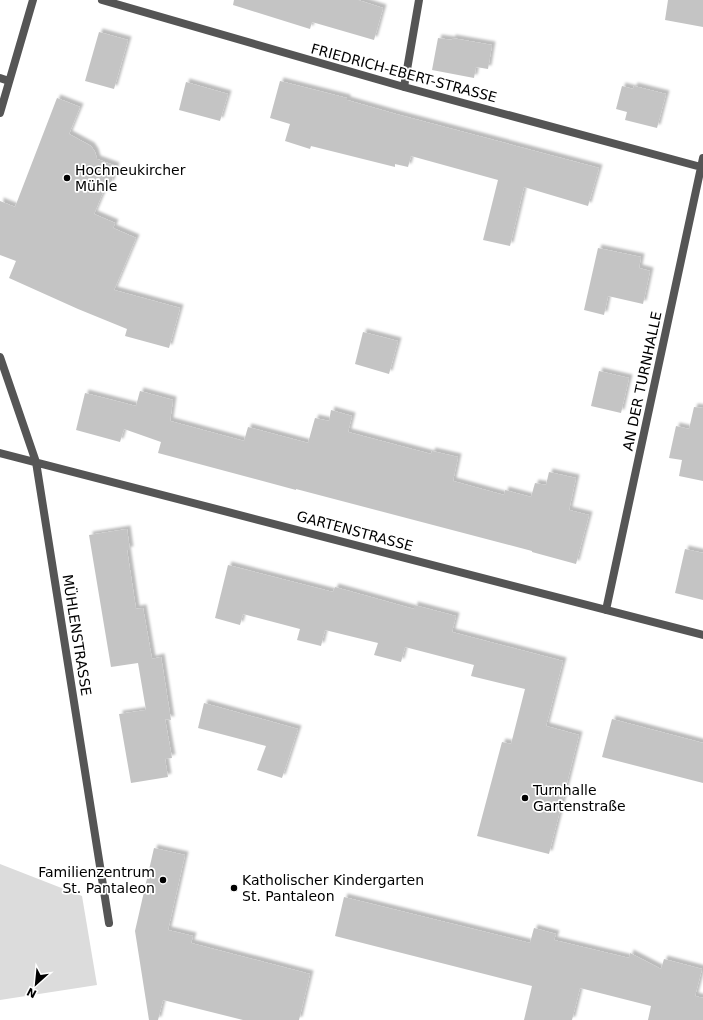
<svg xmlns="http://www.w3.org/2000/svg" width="703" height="1020" viewBox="0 0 703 1020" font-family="'DejaVu Sans',sans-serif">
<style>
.green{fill:#dcdcdc}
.building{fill:#c4c4c4;filter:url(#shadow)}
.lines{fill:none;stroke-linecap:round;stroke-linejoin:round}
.minor{stroke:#555;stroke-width:8}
.poi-dot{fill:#000;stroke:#fff;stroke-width:1.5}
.labels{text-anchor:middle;stroke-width:3.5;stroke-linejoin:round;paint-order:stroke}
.street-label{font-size:14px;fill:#000;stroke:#fff}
.poi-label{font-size:14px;fill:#000;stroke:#fff;text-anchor:start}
</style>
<defs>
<filter id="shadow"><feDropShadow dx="3.5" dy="-3.5" stdDeviation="1" flood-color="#0004"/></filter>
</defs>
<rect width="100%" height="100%" fill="#fff"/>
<!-- green -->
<path class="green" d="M 0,864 L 82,896 L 97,985 L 0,1000 Z"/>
<!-- building -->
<path class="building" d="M 234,0 L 358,0 L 383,8 L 374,40 L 312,22 L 310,29 L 233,5 Z
M 668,0 L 703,0 L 703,27 L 665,20 Z
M 99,32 L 128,40 L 114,89 L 85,81 Z
M 438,38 L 452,40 L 452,38 L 492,45 L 488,69 L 476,67 L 474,78 L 432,70 Z
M 280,81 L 347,98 L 347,100 L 396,114 L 599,168 L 588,206 L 524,187 L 510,246 L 483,240 L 498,180 L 411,156 L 408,167 L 395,164 L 395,167 L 311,146 L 310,149 L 285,141 L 290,124 L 270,118 Z
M 186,82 L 228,94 L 220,121 L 179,110 Z
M 622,86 L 633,89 L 634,86 L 666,94 L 657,128 L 625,120 L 627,112 L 616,109 Z
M 57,98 L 80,107 L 69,134 L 91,146 L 95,152 L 97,159 L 116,166 L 111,183 L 106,185 L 94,214 L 115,223 L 113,228 L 136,238 L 114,290 L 180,308 L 169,348 L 125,336 L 127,329 L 78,309 L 9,278 L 16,261 L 0,255 L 0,201 L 15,207 Z
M 598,248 L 641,257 L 639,268 L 650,271 L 643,304 L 608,296 L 604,315 L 584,310 Z
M 363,332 L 398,341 L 389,374 L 355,364 Z
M 599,371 L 629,378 L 621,413 L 591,406 Z
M 140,391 L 173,400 L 170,421 L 244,441 L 248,427 L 308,443 L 315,418 L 329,421 L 331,410 L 352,416 L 348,432 L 431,454 L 432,451 L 458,457 L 453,481 L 504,495 L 505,490 L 531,497 L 535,483 L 546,485 L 549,472 L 576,478 L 569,510 L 589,515 L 576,564 L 532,552 L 532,551 L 296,489 L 296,490 L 158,453 L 161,442 L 124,429 L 120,442 L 76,430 L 85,393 L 136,406 Z
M 694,407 L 703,408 L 703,481 L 679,476 L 682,460 L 669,458 L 676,426 L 689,429 Z
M 127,529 L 130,550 L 127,550 L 136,609 L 143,608 L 152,659 L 161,657 L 171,720 L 165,719 L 172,758 L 165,759 L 168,777 L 131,783 L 119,714 L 146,710 L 138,663 L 111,667 L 89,535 Z
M 685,549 L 703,553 L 703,600 L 675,593 Z
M 228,565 L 333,592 L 335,587 L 414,609 L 414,605 L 456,616 L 452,632 L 563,661 L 546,726 L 579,735 L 549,854 L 477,836 L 502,742 L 511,744 L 525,689 L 471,676 L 474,665 L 405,647 L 401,662 L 374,655 L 378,643 L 325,630 L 321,646 L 297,640 L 300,629 L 243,614 L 240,625 L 215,618 Z
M 204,703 L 298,729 L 282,778 L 257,770 L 266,746 L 198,728 Z
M 612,719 L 703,743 L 703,783 L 602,757 Z
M 154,848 L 185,855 L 168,930 L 193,936 L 191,943 L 310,974 L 299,1020 L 243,1020 L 163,1000 L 158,1020 L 149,1020 L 135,931 Z
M 344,897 L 530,943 L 534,928 L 556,934 L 554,940 L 629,958 L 630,953 L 661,969 L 664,959 L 702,969 L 695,996 L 703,998 L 703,1020 L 648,1020 L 651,1006 L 580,988 L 572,1020 L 524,1020 L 532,986 L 335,936 Z"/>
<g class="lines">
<!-- minor -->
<path class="minor" d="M 102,0 L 404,87 L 701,167
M 0,78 L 9,81
M 404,87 L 419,0
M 0,113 L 33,0
M 0,357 L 36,462 L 109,923
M 0,453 L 703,635
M 606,610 L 703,158"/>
</g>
<!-- markers -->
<g class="poi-dot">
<circle cx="67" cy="178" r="4"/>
<circle cx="525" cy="798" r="4"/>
<circle cx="163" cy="880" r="4"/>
<circle cx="234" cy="888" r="4"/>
</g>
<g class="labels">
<!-- street labels -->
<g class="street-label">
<text transform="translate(404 73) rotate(15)" y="5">FRIEDRICH-EBERT-STRASSE</text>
<text transform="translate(642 381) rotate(-78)" y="5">AN DER TURNHALLE</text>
<text transform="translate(355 531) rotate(15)" y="5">GARTENSTRASSE</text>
<text transform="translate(77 635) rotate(81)" y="5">MÜHLENSTRASSE</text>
</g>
<!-- poi labels -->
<g class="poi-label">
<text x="75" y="175">Hochneukircher<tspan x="75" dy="16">Mühle</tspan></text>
<text x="533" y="795">Turnhalle<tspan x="533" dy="16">Gartenstraße</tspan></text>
<text x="155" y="877" text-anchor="end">Familienzentrum<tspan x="155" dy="16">St. Pantaleon</tspan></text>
<text x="242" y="885">Katholischer Kindergarten<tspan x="242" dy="16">St. Pantaleon</tspan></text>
</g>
</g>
<!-- north arrow -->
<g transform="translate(36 984) rotate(207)" stroke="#ffffff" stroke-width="3" paint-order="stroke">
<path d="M0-3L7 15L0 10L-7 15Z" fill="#000000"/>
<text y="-6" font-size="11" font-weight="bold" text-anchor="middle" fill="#000000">N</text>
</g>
</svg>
